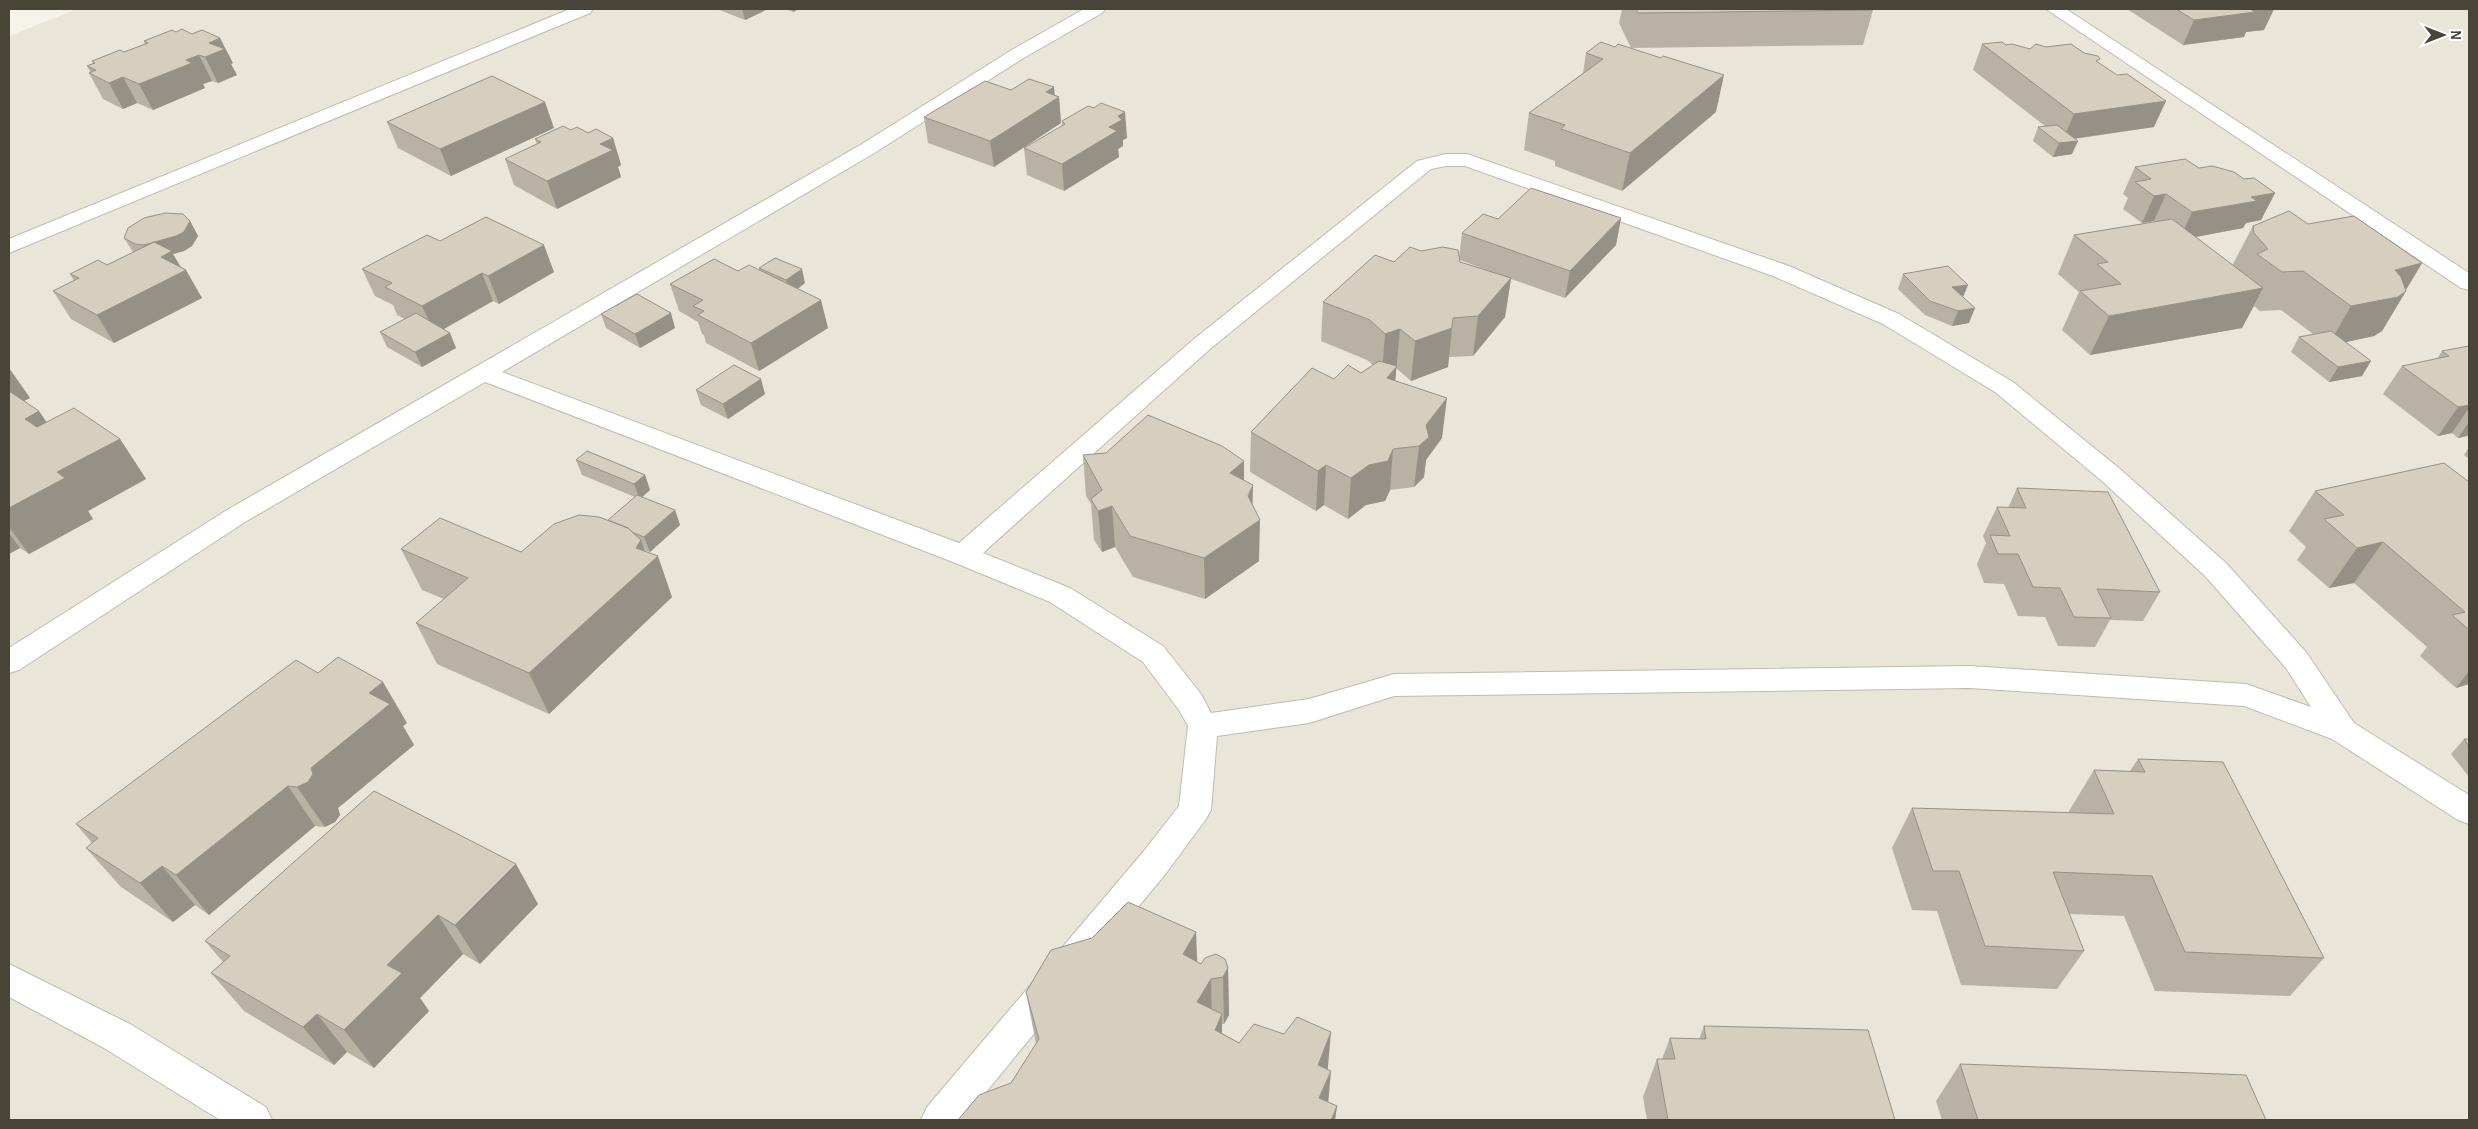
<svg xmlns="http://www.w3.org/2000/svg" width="2478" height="1129" viewBox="0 0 2478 1129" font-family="'Alegreya Sans',sans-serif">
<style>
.residential{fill:#e9e5d9}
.green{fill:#cce8b5}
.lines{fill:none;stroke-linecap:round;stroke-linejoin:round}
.minor-casing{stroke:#c0bbad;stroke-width:2}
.minor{fill:#fff;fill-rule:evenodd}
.wall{fill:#b8b2a5;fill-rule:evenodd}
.shaded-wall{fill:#969186}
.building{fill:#d6cfc0;stroke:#969186}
</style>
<rect width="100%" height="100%" fill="#f5f3ea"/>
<!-- residential -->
<path class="residential" d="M 77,9 L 2469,9 L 2469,1120 L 9,1120 L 9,36 Z"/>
<!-- green -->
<path class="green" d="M 1356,9 L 1937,9 L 1938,10 Z"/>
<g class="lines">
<!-- minor casing -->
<g class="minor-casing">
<path id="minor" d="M 570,9 L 593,9 L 590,13 L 9,253 L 9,239 Z
M 1084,9 L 1105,9 L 1102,13 L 1022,59 L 876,152 L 502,372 L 959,543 L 1194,339 L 1417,161 L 1446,154 L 1467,154 L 1789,266 L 1899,314 L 2013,382 L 2120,469 L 2226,563 L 2306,652 L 2354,723 L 2469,795 L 2469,824 L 2458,820 L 2332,739 L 2244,706 L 1970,688 L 1394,696 L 1309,723 L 1217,736 L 1211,810 L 1206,819 L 1167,872 L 963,1120 L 921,1120 L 927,1107 L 1143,852 L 1179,806 L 1188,726 L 1179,710 L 1143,662 L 1050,602 L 953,562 L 485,382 L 245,522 L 19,670 L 9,673 L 9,648 L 227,510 L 862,144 L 1010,51 ZM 1446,166 L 1465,166 L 1773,276 L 1883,324 L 1995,392 L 2102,481 L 2206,577 L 2286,668 L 2311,707 L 2246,684 L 1970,666 L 1394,674 L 1309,699 L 1211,713 L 1201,694 L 1163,646 L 1070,588 L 983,553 L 1210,349 L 1431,169 Z
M 2046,9 L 2066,9 L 2469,273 L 2469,290 L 2461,288 Z
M 9,964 L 130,1024 L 266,1107 L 272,1120 L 220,1120 L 104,1048 L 9,997 Z"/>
</g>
<!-- minor -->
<use href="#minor" class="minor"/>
</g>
<!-- wall -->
<path class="wall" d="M 717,9 L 768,9 L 745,20 Z
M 786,9 L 799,9 L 793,12 Z
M 1622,9 L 1872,9 L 1873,10 L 1863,45 L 1631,48 L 1619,23 Z
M 2127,9 L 2274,9 L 2264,30 L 2246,32 L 2244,37 L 2183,45 Z
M 144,41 L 233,63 L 231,64 L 237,75 L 218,83 L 212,81 L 203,84 L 205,88 L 153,110 L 137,103 L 123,109 L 103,99 L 89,73 L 91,73 L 87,66 L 93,63 L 92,61 L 124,52 L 145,44 Z
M 1601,42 L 1716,112 L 1622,191 L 1555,166 L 1555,161 L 1524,150 L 1529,113 L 1583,73 L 1586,53 Z
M 1982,44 L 2006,45 L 2099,63 L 2154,127 L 2075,139 L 2072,154 L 2053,157 L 2033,141 L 2038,127 L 2045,126 L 1973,70 Z
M 1011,90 L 1055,95 L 1059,97 L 1061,123 L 994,167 L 928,143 L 924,117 Z
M 1062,121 L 1127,138 L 1123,140 L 1123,146 L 1118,149 L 1119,157 L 1064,191 L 1027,175 L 1024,148 L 1062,126 Z
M 387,122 L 554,128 L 451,176 L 398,148 Z
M 571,130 L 613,138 L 621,165 L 618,167 L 621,177 L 557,209 L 514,185 L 505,159 L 537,144 L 535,139 Z
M 2135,167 L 2199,168 L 2244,179 L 2275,193 L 2261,220 L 2246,223 L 2243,228 L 2196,237 L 2233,265 L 2233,264 L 2253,226 L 2308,224 L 2422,263 L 2406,290 L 2406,291 L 2382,331 L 2374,336 L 2346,342 L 2362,376 L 2329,382 L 2291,352 L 2299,337 L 2313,334 L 2281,310 L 2260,311 L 2254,306 L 2242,328 L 2090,355 L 2062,330 L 2079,292 L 2058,274 L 2074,235 L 2155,222 L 2154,221 L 2142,223 L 2123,209 L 2128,198 L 2123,194 Z
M 1621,218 L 1616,245 L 1565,298 L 1511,279 L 1505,317 L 1473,356 L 1449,357 L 1448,367 L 1411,381 L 1396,368 L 1395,381 L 1442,438 L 1426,460 L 1424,477 L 1414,487 L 1390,490 L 1385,501 L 1366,505 L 1348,519 L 1324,505 L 1316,511 L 1250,472 L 1251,432 L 1334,379 L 1361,373 L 1373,365 L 1367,360 L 1321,341 L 1323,302 L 1394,262 L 1421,251 L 1459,258 L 1462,233 L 1498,219 ZM 1460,260 L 1489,271 L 1460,262 Z
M 190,221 L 198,236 L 192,246 L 184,251 L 173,254 L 181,267 L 202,298 L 114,343 L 71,319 L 53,291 L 74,281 L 70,274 L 107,265 L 133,252 L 124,238 Z
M 440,241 L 554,272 L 499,304 L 493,301 L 444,329 L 450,333 L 456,348 L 422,367 L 387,347 L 380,332 L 405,319 L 397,315 L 393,305 L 375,296 L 362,269 Z
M 759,268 L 805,283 L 798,289 L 828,328 L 759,371 L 706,343 L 704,335 L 702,334 L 698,322 L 679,311 L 670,284 L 759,270 Z
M 1903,274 L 1968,285 L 1963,297 L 1969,323 L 1952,326 L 1925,315 L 1898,289 Z
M 601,314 L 675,328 L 640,348 L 606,328 Z
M 2469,346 L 2469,438 L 2467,436 L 2458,438 L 2452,433 L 2438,436 L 2383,394 L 2402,366 L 2437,359 L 2442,351 Z
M 9,368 L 30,398 L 24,401 L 46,422 L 120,439 L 146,479 L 88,511 L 93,519 L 29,554 L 20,548 L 9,554 Z
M 696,390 L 765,394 L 728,419 L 701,405 Z
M 2469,447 L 2469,459 L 2464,455 Z
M 1083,455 L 1244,461 L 1244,480 L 1259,561 L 1205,599 L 1133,577 L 1115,547 L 1102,552 L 1094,540 L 1091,504 L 1086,496 Z
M 576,460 L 645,475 L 650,490 L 642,497 L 675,510 L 680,525 L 650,552 L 644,550 L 672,597 L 549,714 L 437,664 L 416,623 L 444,599 L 422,590 L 401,549 L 521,552 L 608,520 L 635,497 L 582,475 Z
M 2469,482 L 2469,684 L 2456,688 L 2420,656 L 2427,647 L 2354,583 L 2329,588 L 2297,560 L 2306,547 L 2289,531 L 2315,491 Z
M 2017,488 L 2160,592 L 2143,621 L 2110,620 L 2095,647 L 2058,646 L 2045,617 L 2018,616 L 2004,584 L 1984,583 L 1977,564 L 1986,543 L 1983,536 L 1997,507 L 2008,508 Z
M 407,723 L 403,726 L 414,745 L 338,808 L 340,815 L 335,822 L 325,827 L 315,826 L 209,915 L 195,905 L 173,922 L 121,887 L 86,848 L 92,843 L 76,824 Z
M 2464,739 L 2469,739 L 2469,777 L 2451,754 Z
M 2138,759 L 2324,958 L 2290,996 L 2155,991 L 2124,916 L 2069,914 L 2084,951 L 2057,989 L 1961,985 L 1937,911 L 1912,910 L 1892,848 L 1912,808 L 2070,813 L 2069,811 L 2094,770 L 2130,771 Z
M 538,904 L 480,964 L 463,954 L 420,998 L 429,1011 L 374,1068 L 347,1052 L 334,1065 L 244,1011 L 211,973 L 223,962 L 205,941 Z
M 1197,962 L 1201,964 L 1228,968 L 1229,1015 L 1224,1024 L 1222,1024 L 1222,1033 L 1239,1043 L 1328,1069 L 1328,1102 L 1337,1106 L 1335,1120 L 958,1120 L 1011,1083 L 1036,1044 L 1026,992 Z
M 1704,1026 L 1895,1120 L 1647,1120 L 1643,1097 L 1657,1059 L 1662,1059 L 1670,1038 L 1699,1039 Z
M 1960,1064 L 2266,1120 L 1942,1120 L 1936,1101 Z"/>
<!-- shaded-wall -->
<path class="shaded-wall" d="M 742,9 L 768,9 L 745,20 Z
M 792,9 L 799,9 L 793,12 Z
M 2250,9 L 2274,9 L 2264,30 L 2246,32 L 2244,37 L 2183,45 L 2194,20 Z
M 220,38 L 233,63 L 231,64 L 237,75 L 218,83 L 205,57 L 209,43 Z
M 199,55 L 212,81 L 203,84 L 205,88 L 153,110 L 139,84 L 186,60 Z
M 1724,75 L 1716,112 L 1622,191 L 1630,153 Z
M 123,77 L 137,103 L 123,109 L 109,83 Z
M 1054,87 L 1055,99 L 1059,97 L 1061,123 L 994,167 L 990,141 L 1046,92 Z
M 2166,101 L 2154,127 L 2063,140 L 2074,114 Z
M 545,102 L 554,128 L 451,176 L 440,149 Z
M 1125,112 L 1127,138 L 1123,140 L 1123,146 L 1118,149 L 1119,157 L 1064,191 L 1062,164 L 1118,116 Z
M 613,138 L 621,165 L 618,167 L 621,177 L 557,209 L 547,181 L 600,144 Z
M 2078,141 L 2072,154 L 2053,157 L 2059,143 Z
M 2275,193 L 2261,220 L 2246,223 L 2243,228 L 2179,240 L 2192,212 L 2251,197 Z
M 2166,194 L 2154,221 L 2142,223 L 2154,196 Z
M 1621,218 L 1616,245 L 1565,298 L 1570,271 Z
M 190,221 L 198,236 L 192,246 L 184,251 L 173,254 L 183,272 L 186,270 L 202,298 L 114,343 L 97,315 L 152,259 L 144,245 Z
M 544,245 L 554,272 L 499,304 L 488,276 Z
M 2422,263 L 2404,293 L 2406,291 L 2382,331 L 2374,336 L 2328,346 L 2351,306 L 2395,270 Z
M 802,269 L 805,283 L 790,294 L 786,280 Z
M 482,273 L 493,301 L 435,334 L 422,306 Z
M 1511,278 L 1505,317 L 1473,356 L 1478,316 Z
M 1968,285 L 1962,299 L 1952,287 Z
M 2263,288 L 2242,328 L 2090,355 L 2109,316 Z
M 821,300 L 828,328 L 759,371 L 751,343 Z
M 1975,308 L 1969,323 L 1952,326 L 1958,311 Z
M 671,313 L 675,328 L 640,348 L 635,334 Z
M 1452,328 L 1448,367 L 1411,381 L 1415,341 Z
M 1400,329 L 1393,406 L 1387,378 L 1382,373 L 1385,334 Z
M 450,333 L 456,348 L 422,367 L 415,352 Z
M 2371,361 L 2362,376 L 2329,382 L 2338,367 Z
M 9,368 L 30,398 L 9,408 Z
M 761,379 L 765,394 L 728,419 L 723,404 Z
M 1447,398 L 1442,438 L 1426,460 L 1424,477 L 1414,487 L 1419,446 L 1426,425 Z
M 2469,405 L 2469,408 L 2452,433 L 2438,436 L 2458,407 Z
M 39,411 L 67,452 L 25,419 Z
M 2469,422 L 2469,433 L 2467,436 L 2458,438 Z
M 120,439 L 146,479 L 88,511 L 93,519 L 29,554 L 9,527 L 9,508 L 57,472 Z
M 1393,449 L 1390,490 L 1385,501 L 1366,505 L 1348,519 L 1351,478 L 1369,465 Z
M 1244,461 L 1244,501 L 1230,473 Z
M 1326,465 L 1324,505 L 1316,511 L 1318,471 Z
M 645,475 L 650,490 L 640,499 L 634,484 Z
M 1253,485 L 1252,525 L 1260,520 L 1259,561 L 1205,599 L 1204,558 L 1248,496 Z
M 1112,506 L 1115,547 L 1102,552 L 1098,511 Z
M 675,510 L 680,525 L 650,552 L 644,537 Z
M 9,533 L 20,548 L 9,554 Z
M 641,540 L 649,564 L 658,556 L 672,597 L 549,714 L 529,673 L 636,548 Z
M 2383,542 L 2354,583 L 2329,588 L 2357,548 Z
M 2469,671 L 2469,684 L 2456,688 Z
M 383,682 L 407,723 L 403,726 L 414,745 L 338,808 L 340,815 L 335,822 L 325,827 L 297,787 L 311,768 L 369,693 Z
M 288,786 L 315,826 L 209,915 L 176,875 Z
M 516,864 L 538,904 L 480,964 L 455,925 Z
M 162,866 L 195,905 L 173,922 L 140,883 Z
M 438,915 L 463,954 L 420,998 L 429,1011 L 374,1068 L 344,1030 L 387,965 Z
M 1196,932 L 1198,980 L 1183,954 Z
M 1228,968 L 1229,1015 L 1224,1024 L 1223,977 Z
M 1211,979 L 1212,1026 L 1197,1002 Z
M 317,1014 L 347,1052 L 334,1065 L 303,1027 Z
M 1222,1014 L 1222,1060 L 1215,1030 Z
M 1331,1032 L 1327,1078 L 1318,1065 Z
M 1331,1071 L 1327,1116 L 1319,1098 Z
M 1337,1106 L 1335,1120 L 1331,1120 Z"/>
<!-- building -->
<path class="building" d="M 1636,9 L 1872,9 L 1873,10 L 1638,13 Z
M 2176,9 L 2250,9 L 2255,12 L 2194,20 Z
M 182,29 L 192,34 L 202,30 L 220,38 L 209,43 L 225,49 L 205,57 L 199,55 L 186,60 L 192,63 L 139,84 L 123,77 L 109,83 L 89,73 L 96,70 L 87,66 L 95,63 L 92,61 L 120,50 L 124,52 L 148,43 L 144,41 L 172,30 L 176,32 Z
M 1601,42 L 1615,47 L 1618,44 L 1661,58 L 1663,56 L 1724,75 L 1630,153 L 1561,129 L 1565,125 L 1529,113 L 1603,59 L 1586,53 Z
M 2002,42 L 2006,45 L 2012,44 L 2030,49 L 2036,44 L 2046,47 L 2071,44 L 2084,53 L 2098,56 L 2100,59 L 2096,61 L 2117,75 L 2127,74 L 2166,101 L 2074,114 L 1982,44 Z
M 492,76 L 545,102 L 440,149 L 387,122 Z
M 1029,79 L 1054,87 L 1046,92 L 1059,97 L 990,141 L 924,117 L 985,81 L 1011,90 Z
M 1101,103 L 1125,112 L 1118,116 L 1122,120 L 1109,127 L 1117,131 L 1062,164 L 1024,148 L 1065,124 L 1062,121 L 1088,106 L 1094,108 Z
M 2057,125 L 2078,141 L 2059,143 L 2038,127 Z
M 563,126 L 571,130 L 577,127 L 588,133 L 596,129 L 613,138 L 600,144 L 613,150 L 547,181 L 505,159 L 541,142 L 535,139 Z
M 2185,159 L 2199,168 L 2212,166 L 2234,172 L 2244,179 L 2254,178 L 2275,193 L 2251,197 L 2257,201 L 2192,212 L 2166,194 L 2154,196 L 2135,182 L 2151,179 L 2135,167 Z
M 1531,188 L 1621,218 L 1570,271 L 1462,233 L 1483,214 L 1498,219 Z
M 2289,211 L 2308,224 L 2354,216 L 2422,263 L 2395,270 L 2401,277 L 2406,291 L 2398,297 L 2351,306 L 2303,271 L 2282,272 L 2257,254 L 2268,249 L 2254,233 L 2253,226 Z
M 165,213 L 183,214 L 190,221 L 184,232 L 176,236 L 144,245 L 135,244 L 124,238 L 128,228 L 144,218 Z
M 486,217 L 544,245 L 488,276 L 482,273 L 422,306 L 385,287 L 392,283 L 362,269 L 427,235 L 440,241 Z
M 2172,219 L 2263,288 L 2109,316 L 2080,291 L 2121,284 L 2097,264 L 2108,262 L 2074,235 Z
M 154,242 L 172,251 L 161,257 L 186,270 L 97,315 L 53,291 L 79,278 L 70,274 L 98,260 L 107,265 Z
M 1410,247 L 1421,251 L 1443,247 L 1458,250 L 1460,262 L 1511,278 L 1478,316 L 1453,318 L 1452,328 L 1415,341 L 1400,329 L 1385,334 L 1370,320 L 1323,302 L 1375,255 L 1394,262 Z
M 775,258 L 802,269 L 786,280 L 759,268 Z
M 714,259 L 738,271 L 749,265 L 821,300 L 751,343 L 698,315 L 704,311 L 693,306 L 703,300 L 670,284 Z
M 1948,266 L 1968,285 L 1952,287 L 1975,308 L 1958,311 L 1930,301 L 1903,274 Z
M 637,294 L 671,313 L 635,334 L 601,314 Z
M 416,313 L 450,333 L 415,352 L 380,332 Z
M 2331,331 L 2371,361 L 2338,367 L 2299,337 Z
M 2469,346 L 2469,405 L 2458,407 L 2402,366 L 2449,356 L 2442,351 Z
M 1379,361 L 1397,366 L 1387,378 L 1447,398 L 1426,425 L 1429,437 L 1419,446 L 1393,449 L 1388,461 L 1369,465 L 1351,478 L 1326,465 L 1318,471 L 1251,432 L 1312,368 L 1334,379 L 1348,365 L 1361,373 Z
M 734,365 L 761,379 L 723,404 L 696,390 Z
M 9,391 L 39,411 L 25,419 L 37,427 L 74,408 L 120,439 L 57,472 L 65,478 L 9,508 Z
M 1148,415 L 1222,446 L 1244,461 L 1230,473 L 1253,485 L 1248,496 L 1260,520 L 1204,558 L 1130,536 L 1112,506 L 1098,511 L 1091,499 L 1102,490 L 1083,455 L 1106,453 Z
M 587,451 L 645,475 L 634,484 L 576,460 Z
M 2444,463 L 2469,482 L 2469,630 L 2452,615 L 2465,612 L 2383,542 L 2357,548 L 2324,519 L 2344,515 L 2315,491 Z
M 2017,488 L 2108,492 L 2160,592 L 2097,589 L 2111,618 L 2074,617 L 2060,588 L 2033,587 L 2018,554 L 1998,554 L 1990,535 L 2010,536 L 1997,507 L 2026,508 Z
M 637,495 L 675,510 L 644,537 L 632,532 L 628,528 L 608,520 Z
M 579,515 L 599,517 L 628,528 L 641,540 L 636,548 L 658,556 L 529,673 L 416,623 L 468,578 L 401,549 L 440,518 L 521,552 L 554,524 Z
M 338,657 L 383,682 L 369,693 L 390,704 L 311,768 L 313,774 L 308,782 L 297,787 L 288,786 L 176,875 L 162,866 L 140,883 L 86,848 L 98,838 L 76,824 L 296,660 L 318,673 Z
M 2464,739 L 2469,739 L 2469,746 Z
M 2138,759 L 2223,762 L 2324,958 L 2185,952 L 2152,876 L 2053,872 L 2084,951 L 1985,946 L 1959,871 L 1933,871 L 1912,808 L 2114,814 L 2094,770 L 2145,772 Z
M 374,791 L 516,864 L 455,925 L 438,915 L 387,965 L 402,973 L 344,1030 L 317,1014 L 303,1027 L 211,973 L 230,956 L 205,941 Z
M 1128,902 L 1196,932 L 1183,954 L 1201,964 L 1205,958 L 1216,954 L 1225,959 L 1228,968 L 1223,977 L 1211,979 L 1197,1002 L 1222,1014 L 1215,1030 L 1239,1043 L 1254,1024 L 1284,1034 L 1297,1017 L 1331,1032 L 1318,1065 L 1331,1071 L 1319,1098 L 1337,1106 L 1331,1120 L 958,1120 L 979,1095 L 1011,1083 L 1039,1039 L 1026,992 L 1051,950 L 1092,938 Z
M 1704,1026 L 1868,1030 L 1895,1120 L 1668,1120 L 1657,1059 L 1675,1059 L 1670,1038 L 1706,1039 Z
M 1960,1064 L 2246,1075 L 2266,1120 L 1978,1120 Z"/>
<!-- border -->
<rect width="2478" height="1129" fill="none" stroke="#494438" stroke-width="20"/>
<!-- north arrow -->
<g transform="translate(2443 35) rotate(90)" stroke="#ffffff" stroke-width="4" paint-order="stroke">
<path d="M0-4L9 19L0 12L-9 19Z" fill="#494438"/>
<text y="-8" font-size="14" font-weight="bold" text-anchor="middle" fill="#494438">N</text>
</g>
</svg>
